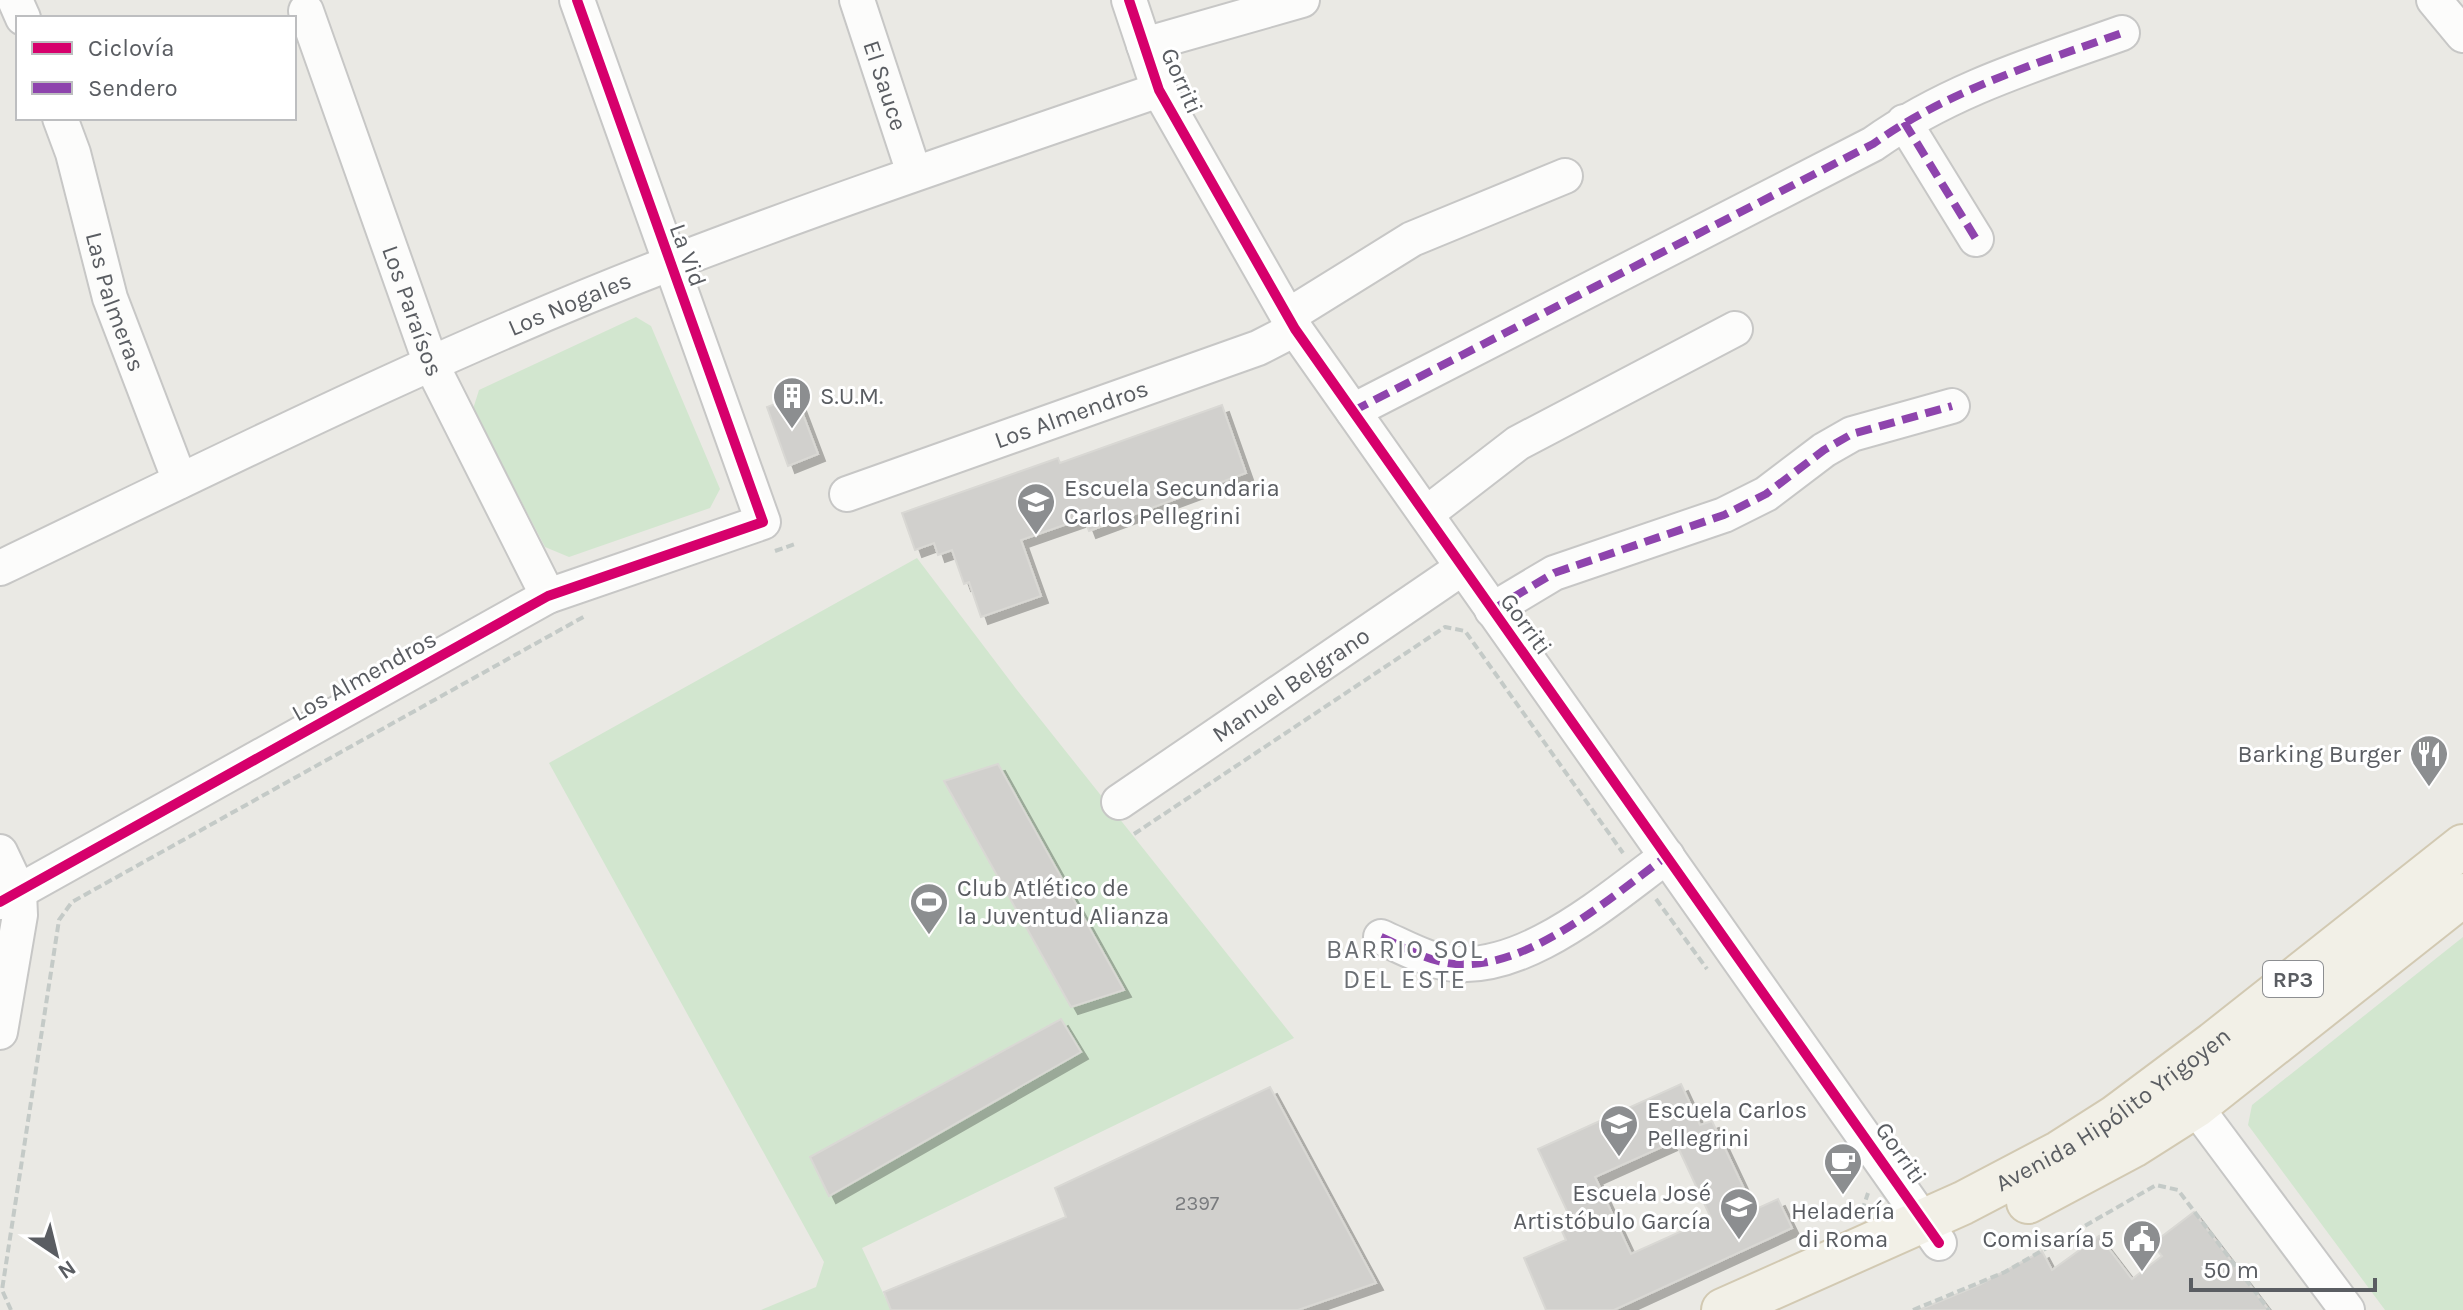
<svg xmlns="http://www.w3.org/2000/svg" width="2463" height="1310" viewBox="0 0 2463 1310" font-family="Karla,sans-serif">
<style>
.green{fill:#d2e6cf}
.building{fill:#d1d0cd;stroke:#d9d8d4;stroke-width:2;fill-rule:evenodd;filter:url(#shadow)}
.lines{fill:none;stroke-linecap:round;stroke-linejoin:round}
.minor-casing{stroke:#c7c7c6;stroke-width:38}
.major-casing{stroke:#d2c9b2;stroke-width:46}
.path{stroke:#c4cac7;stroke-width:4;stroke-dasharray:8 4;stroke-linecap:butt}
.minor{stroke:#fcfcfb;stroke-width:34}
.major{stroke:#f2f0e7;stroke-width:42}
.quiet{stroke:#8e44ad;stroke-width:8;stroke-dasharray:16 8;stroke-linecap:butt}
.cycleway-casing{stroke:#fff;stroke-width:15}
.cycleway{stroke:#d6006c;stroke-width:10}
.labels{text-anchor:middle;stroke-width:6;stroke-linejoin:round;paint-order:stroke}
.number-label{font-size:20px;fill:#797b7e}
.shield{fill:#fff;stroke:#8c8e91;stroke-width:2}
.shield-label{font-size:22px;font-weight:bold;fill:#5a5d62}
.street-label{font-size:24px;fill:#5a5d62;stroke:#fff}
.poi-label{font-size:24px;fill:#5a5d62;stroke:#fff;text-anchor:start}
.neighbourhood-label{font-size:26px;letter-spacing:2px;fill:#6b6f74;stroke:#fff}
</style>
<defs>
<filter id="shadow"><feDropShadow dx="7" dy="7" stdDeviation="0" flood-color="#0004"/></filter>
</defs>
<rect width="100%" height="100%" fill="#eae9e4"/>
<!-- green -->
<path class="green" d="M 636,317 L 651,326 L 720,489 L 710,508 L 569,557 L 545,547 L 473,409 L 479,390 Z
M 917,558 L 1017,690 L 1294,1038 L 862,1248 L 891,1310 L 761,1310 L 816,1287 L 824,1262 L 549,763 Z
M 2463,937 L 2463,1310 L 2385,1310 L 2248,1125 L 2252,1105 Z"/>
<!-- building -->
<path class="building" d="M 796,396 L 818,454 L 788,466 L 767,407 Z
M 1222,405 L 1246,473 L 1089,531 L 1084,518 L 1021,540 L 1041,596 L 981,617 L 969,582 L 964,584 L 952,550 L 938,555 L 934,543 L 915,550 L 902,513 L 1058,458 L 1060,463 Z
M 998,764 L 1124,990 L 1071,1007 L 944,781 Z
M 1061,1019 L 1081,1052 L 829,1196 L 810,1157 Z
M 1681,1084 L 1700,1125 L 1712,1121 L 1754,1210 L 1778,1199 L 1792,1228 L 1614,1310 L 1546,1310 L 1524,1258 L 1566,1240 L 1556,1218 L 1568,1213 L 1538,1149 ZM 1675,1141 L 1711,1218 L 1631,1254 L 1595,1177 Z
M 1270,1087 L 1376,1283 L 1298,1310 L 891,1310 L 884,1292 L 1066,1217 L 1055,1188 Z
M 2194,1212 L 2269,1310 L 1919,1310 L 1979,1285 L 2042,1251 L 2052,1270 L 2099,1236 L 2132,1279 L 2162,1256 L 2152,1244 Z"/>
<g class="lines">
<!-- minor casing -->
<g class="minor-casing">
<g id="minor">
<path d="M 15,0 L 23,18"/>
<path id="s1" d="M 857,0 L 914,173"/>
<path d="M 1129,0 L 1159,90 L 1295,329 L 1939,1243"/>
<path d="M 2434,0 L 2463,35"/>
<path id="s2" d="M 306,11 L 431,364 L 548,596"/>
<path d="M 1144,45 L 1302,0"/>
<path id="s3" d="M 60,118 L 73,153 L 110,298 L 180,481"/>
<path d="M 1904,122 L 1976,239"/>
<path d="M 1288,316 L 1412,239 L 1565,176"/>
<path d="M 1353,411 L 1873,144 C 1949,90 2035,64 2122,33"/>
<path id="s4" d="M 847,494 L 1258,348 L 1295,329"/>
<path d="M 1426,514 L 1518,443 L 1735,329"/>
<path id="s5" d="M 0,568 C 221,462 442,351 671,263 C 832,201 996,146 1159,90"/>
<path d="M 1492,610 L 1554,573 L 1724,515 L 1766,494 L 1824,450 L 1852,434 L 1952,406"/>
<path id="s6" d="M 1119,802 L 1462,568"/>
<path d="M 0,852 L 19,892 L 20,915 L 0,1032"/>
<path d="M 0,902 L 548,596 L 763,522 L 577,0"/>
<path d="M 1381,937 C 1399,945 1419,956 1438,961 C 1516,982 1608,899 1667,856"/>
<path d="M 2180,1086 L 2347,1310"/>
</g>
</g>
<!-- major casing -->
<g class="major-casing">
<g id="major">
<path d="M 2028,1202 L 2133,1146 L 2196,1106 L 2463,895"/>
<path id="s7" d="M 1723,1310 L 1963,1203 L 2060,1152 L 2115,1117 L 2214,1043 L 2463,846"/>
</g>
</g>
<!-- path -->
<path class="path" d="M 775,551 L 795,544
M 1134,834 L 1445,627 L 1465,631 L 1623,853
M 1656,899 L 1707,969
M 1862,1211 L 1868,1193
M 11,1310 L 2,1290 L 59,920 L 72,902 L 585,616
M 1913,1310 L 2005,1272 L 2156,1185 L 2178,1190 L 2269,1310"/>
<!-- minor -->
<use href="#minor" class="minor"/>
<!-- major -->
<use href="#major" class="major"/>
<!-- quiet -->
<path class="quiet" d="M 1904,122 L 1976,239
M 1353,411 L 1873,144 C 1949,90 2035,64 2122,33
M 1492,610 L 1554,573 L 1724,515 L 1766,494 L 1824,450 L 1852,434 L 1952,406
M 1381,937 C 1399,945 1419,956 1438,961 C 1516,982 1608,899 1667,856"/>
<!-- cycleway casing -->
<g class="cycleway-casing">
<path id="cycleway" d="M 1129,0 L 1159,90 L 1295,329 L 1939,1243
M 0,902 L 548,596 L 763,522 L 577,0"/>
</g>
<!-- cycleway -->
<use href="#cycleway" class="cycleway"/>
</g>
<!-- icons -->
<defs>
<g id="building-pin" transform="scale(2)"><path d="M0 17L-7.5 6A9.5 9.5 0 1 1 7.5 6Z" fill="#8c8e90" stroke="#fff"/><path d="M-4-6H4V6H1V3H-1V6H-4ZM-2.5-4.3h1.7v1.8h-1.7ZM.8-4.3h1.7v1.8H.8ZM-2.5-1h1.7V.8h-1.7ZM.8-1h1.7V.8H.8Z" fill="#fff"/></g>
<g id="school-pin" transform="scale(2)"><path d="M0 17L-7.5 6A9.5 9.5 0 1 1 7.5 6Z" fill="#8c8e90" stroke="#fff"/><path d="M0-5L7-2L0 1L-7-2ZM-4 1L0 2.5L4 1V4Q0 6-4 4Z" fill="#fff"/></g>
<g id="restaurant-pin" transform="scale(2)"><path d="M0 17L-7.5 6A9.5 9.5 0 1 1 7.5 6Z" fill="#8c8e90" stroke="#fff"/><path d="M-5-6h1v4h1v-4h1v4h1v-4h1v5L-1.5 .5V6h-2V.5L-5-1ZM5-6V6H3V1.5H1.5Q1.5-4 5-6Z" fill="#fff"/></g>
<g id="stadium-pin" transform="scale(2)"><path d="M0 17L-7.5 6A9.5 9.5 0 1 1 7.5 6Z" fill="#8c8e90" stroke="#fff"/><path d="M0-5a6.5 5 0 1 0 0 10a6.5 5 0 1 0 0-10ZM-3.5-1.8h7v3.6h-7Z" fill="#fff"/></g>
<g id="cafe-pin" transform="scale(2)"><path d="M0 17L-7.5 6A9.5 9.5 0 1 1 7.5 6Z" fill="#8c8e90" stroke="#fff"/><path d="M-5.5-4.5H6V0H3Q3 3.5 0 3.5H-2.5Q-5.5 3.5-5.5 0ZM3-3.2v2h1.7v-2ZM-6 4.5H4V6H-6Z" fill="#fff"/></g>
<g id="civic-pin" transform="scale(2)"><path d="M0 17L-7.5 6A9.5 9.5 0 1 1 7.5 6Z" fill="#8c8e90" stroke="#fff"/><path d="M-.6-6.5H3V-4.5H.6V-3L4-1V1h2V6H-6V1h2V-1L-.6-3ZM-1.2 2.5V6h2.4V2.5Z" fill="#fff"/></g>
</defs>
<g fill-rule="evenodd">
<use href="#building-pin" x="792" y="396"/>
<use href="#school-pin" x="1036" y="502"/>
<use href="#restaurant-pin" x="2429" y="754"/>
<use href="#stadium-pin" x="929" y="902"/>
<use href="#school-pin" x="1619" y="1124"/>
<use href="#cafe-pin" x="1843" y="1162"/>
<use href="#school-pin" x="1739" y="1207"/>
<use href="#civic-pin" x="2142" y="1239"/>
</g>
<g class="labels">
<!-- number labels -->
<g class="number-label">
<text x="1197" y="1210">2397</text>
</g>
<!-- shield labels -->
<rect class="shield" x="2263" y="961" width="60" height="36" rx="6"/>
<g class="shield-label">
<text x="2293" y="987">RP3</text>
</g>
<!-- street labels -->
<g class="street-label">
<text transform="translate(1182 81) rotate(66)" y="8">Gorriti</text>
<text dy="8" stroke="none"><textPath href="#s1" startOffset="90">El Sauce</textPath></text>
<text transform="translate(688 255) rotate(70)" y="8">La Vid</text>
<text dy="8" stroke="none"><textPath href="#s3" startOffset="192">Las Palmeras</textPath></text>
<text dy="8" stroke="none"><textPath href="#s5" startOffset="628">Los Nogales</textPath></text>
<text dy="8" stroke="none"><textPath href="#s2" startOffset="318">Los Paraísos</textPath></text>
<text dy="8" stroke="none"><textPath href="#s4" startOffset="238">Los Almendros</textPath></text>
<text transform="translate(1526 624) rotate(54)" y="8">Gorriti</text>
<text transform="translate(364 676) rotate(-29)" y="8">Los Almendros</text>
<text dy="8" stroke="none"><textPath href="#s6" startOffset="208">Manuel Belgrano</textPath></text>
<text dy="8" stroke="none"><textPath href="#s7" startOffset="440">Avenida Hipólito Yrigoyen</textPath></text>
<text transform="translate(1901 1153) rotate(55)" y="8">Gorriti</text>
</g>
<!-- poi labels -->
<g class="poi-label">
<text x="820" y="404">S.U.M.</text>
<text x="1064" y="496">Escuela Secundaria<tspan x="1064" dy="28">Carlos Pellegrini</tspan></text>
<text x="2401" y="762" text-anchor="end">Barking Burger</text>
<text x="957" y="896">Club Atlético de<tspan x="957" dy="28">la Juventud Alianza</tspan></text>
<text x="1647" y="1118">Escuela Carlos<tspan x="1647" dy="28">Pellegrini</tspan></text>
<text x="1711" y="1201" text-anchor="end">Escuela José<tspan x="1711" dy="28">Artistóbulo García</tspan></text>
<text x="1843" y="1219" text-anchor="middle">Heladería<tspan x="1843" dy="28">di Roma</tspan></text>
<text x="2114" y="1247" text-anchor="end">Comisaría 5</text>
</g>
<!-- neighbourhood labels -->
<g class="neighbourhood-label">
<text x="1405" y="958">BARRIO SOL<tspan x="1405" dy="30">DEL ESTE</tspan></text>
</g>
</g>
<!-- legend -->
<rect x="16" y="16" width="280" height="104" fill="#ffffff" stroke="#bdbec0" stroke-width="2"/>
<rect x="32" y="42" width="40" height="12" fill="#d6006c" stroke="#bdbec0" stroke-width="2"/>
<text x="88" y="56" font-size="24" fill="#5a5d62">Ciclovía</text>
<rect x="32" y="82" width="40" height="12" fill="#8e44ad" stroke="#bdbec0" stroke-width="2"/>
<text x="88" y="96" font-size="24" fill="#5a5d62">Sendero</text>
<!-- north arrow -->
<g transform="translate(56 1254) rotate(145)" stroke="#ffffff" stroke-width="6" paint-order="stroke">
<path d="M0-6L14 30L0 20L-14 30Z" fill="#5a5d62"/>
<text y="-12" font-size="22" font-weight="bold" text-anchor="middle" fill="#5a5d62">N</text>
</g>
<!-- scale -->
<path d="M2191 1278v12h184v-12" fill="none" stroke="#5a5d62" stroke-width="4"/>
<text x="2203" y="1278" font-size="24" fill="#5a5d62" stroke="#ffffff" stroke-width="6" paint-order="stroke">50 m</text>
</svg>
